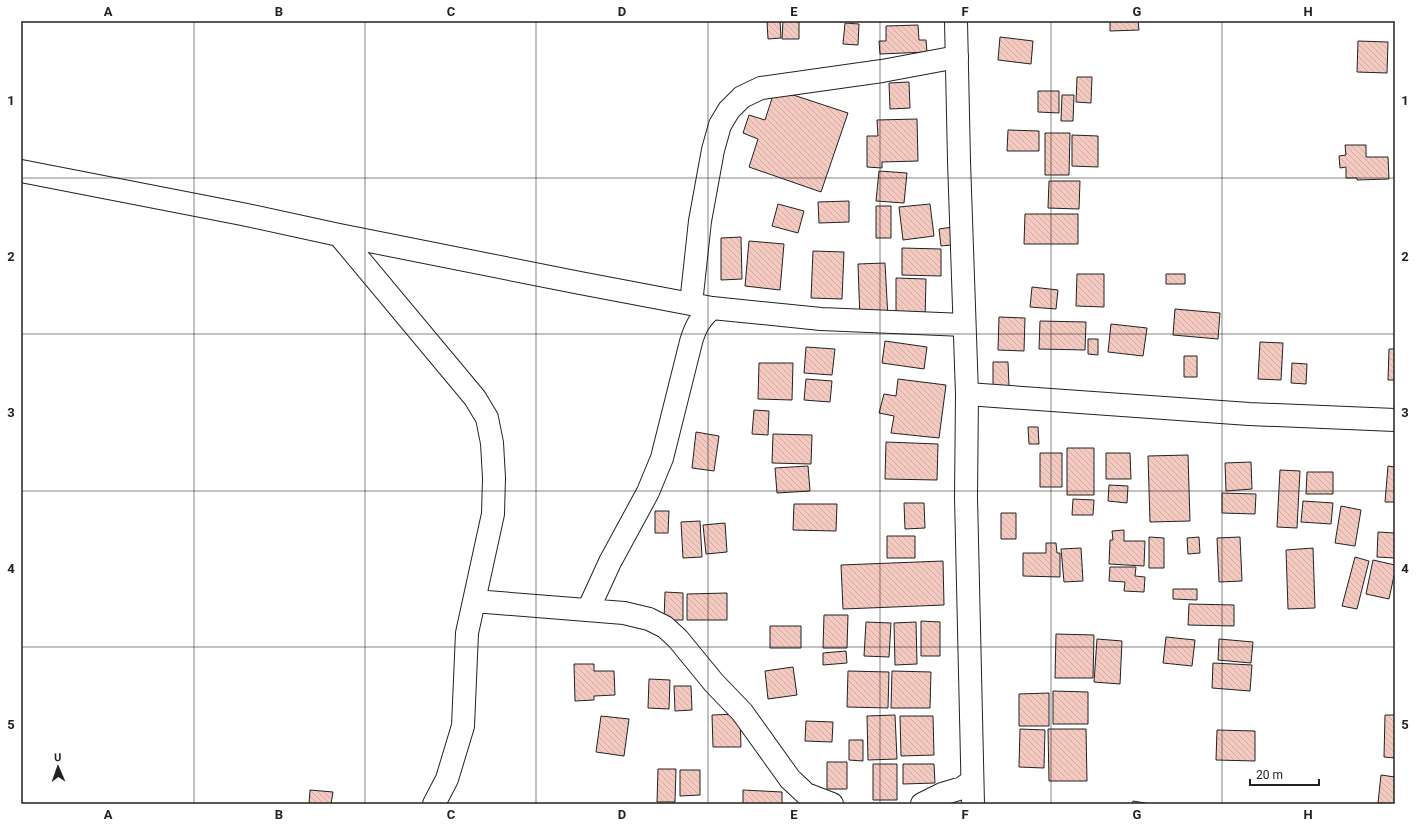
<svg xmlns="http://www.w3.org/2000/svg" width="1416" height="825" viewBox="0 0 1416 825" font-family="Roboto,sans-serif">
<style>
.building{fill:url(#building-back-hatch);stroke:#222}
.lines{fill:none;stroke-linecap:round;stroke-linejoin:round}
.minor-casing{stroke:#222;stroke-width:24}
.major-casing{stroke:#222;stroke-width:24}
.minor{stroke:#fff;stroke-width:22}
.major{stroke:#fff;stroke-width:22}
.grid{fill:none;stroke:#222;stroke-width:1;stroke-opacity:0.55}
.neatline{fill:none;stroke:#222;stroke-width:1.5}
.grid-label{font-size:13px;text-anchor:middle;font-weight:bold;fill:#222}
</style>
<defs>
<pattern id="building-back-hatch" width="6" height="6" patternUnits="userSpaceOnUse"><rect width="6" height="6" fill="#f3c9c0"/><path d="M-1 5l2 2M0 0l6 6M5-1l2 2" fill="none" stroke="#d0aca5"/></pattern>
</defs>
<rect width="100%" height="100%" fill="#fff"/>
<!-- building -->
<path class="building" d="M 767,21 L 780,21 L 781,38 L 768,39 Z
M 783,21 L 799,21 L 799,39 L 782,39 Z
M 1110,21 L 1138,21 L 1139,30 L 1110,31 Z
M 845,23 L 859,24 L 858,45 L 843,44 Z
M 918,25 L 919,40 L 926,40 L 927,52 L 880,54 L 879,41 L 886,41 L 886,26 Z
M 1000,37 L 1033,41 L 1031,64 L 998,60 Z
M 1358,41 L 1388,42 L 1387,73 L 1357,72 Z
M 1077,77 L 1092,77 L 1091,103 L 1076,102 Z
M 909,82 L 910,108 L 890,109 L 889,83 Z
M 775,89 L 848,113 L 821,192 L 749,167 L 758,139 L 743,133 L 749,115 L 765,120 Z
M 1038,91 L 1059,91 L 1059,113 L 1038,112 Z
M 1062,95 L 1074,95 L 1073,121 L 1061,121 Z
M 917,119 L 918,161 L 882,162 L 882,168 L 867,167 L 867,136 L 878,136 L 877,120 Z
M 1008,130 L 1039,131 L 1039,151 L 1007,151 Z
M 1045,133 L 1070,133 L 1069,175 L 1045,175 Z
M 1072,135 L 1098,136 L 1098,167 L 1072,166 Z
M 1345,145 L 1366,145 L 1366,157 L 1388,157 L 1389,179 L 1357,180 L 1357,178 L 1346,178 L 1346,167 L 1340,168 L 1339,156 L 1346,155 Z
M 879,171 L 907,173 L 904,203 L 876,201 Z
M 1049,181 L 1080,181 L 1079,209 L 1048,208 Z
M 849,201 L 849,222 L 819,223 L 818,202 Z
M 778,204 L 804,211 L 798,233 L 772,226 Z
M 930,204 L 934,236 L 903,240 L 899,207 Z
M 876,206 L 891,206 L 891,238 L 876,238 Z
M 1025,214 L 1078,214 L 1078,244 L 1024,244 Z
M 959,226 L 961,244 L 941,246 L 939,229 Z
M 741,237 L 742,279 L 721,280 L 721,238 Z
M 749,241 L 784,244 L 780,290 L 745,286 Z
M 902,248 L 941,249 L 941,276 L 902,275 Z
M 813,251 L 844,252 L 842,299 L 811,298 Z
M 885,263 L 888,319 L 860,320 L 858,264 Z
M 1077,274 L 1104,274 L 1104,307 L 1076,306 Z
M 1166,274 L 1185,274 L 1185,284 L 1166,284 Z
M 896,278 L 926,279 L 925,320 L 896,320 Z
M 1032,287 L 1058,290 L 1056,309 L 1030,307 Z
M 1175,309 L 1220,313 L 1218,339 L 1173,335 Z
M 999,317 L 1025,318 L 1024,351 L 998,350 Z
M 1040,321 L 1086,322 L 1085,350 L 1039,349 Z
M 1111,324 L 1147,328 L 1143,356 L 1108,352 Z
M 1088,339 L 1098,339 L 1098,355 L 1088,354 Z
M 885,341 L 927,347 L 924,369 L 882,363 Z
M 1260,342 L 1283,343 L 1281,380 L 1258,379 Z
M 806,347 L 835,349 L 832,375 L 804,373 Z
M 1389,349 L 1395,349 L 1395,380 L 1388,380 Z
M 1184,356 L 1197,356 L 1197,377 L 1184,377 Z
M 993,362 L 1008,362 L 1009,386 L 993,386 Z
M 759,363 L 793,363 L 792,400 L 758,399 Z
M 1292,363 L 1307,364 L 1306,384 L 1291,383 Z
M 806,379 L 832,381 L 830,402 L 804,400 Z
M 898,379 L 946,385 L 939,438 L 891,433 L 894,416 L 879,413 L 884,394 L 896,396 Z
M 754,410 L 769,411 L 768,435 L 752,434 Z
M 1028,427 L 1038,427 L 1039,444 L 1029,444 Z
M 696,432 L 719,436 L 714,471 L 692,468 Z
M 773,434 L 812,435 L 811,464 L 772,463 Z
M 886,442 L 938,444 L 937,480 L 885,479 Z
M 1067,448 L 1094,448 L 1094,495 L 1067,495 Z
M 1040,453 L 1062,453 L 1062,487 L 1040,487 Z
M 1106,453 L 1130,453 L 1131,479 L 1106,479 Z
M 1188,455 L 1190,521 L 1150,522 L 1148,456 Z
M 1251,462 L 1252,489 L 1226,491 L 1225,463 Z
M 808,466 L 810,491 L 777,493 L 775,468 Z
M 1388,466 L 1395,467 L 1395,502 L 1385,502 Z
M 1280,470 L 1300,471 L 1297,528 L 1277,527 Z
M 1307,472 L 1333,472 L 1333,494 L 1306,494 Z
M 1109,485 L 1128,486 L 1127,503 L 1108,501 Z
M 1222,493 L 1256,494 L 1255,514 L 1222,513 Z
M 1073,499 L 1094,500 L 1093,515 L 1072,515 Z
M 1303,501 L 1333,503 L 1331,524 L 1301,522 Z
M 904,503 L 924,503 L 925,528 L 905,529 Z
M 794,504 L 837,504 L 836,531 L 793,530 Z
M 1341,506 L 1361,510 L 1355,546 L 1335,543 Z
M 655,511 L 669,511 L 668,533 L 655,533 Z
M 1001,513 L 1016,513 L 1016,539 L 1001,539 Z
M 700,521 L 702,557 L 683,558 L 681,522 Z
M 725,523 L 727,552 L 706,554 L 703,525 Z
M 1124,530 L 1124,541 L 1145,541 L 1144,566 L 1109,564 L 1110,540 L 1113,540 L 1112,531 Z
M 1378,532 L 1395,533 L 1395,558 L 1377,557 Z
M 887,536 L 915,536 L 915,558 L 887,558 Z
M 1149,537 L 1164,538 L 1164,568 L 1149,568 Z
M 1199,537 L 1200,553 L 1188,554 L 1187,538 Z
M 1240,537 L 1242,581 L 1219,582 L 1217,538 Z
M 1046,543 L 1056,543 L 1057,553 L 1060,553 L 1060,577 L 1023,576 L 1023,553 L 1046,553 Z
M 1081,548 L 1083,581 L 1064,582 L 1061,549 Z
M 1313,548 L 1315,608 L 1288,609 L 1286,550 Z
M 1355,557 L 1369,561 L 1357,609 L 1342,606 Z
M 1373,560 L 1395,565 L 1395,571 L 1389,599 L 1366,594 Z
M 943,561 L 944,605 L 843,609 L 841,565 Z
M 1110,567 L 1136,567 L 1135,576 L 1145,577 L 1144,592 L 1124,591 L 1125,582 L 1109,581 Z
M 1173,589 L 1197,589 L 1197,600 L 1173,599 Z
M 665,592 L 683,593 L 683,620 L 664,620 Z
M 727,593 L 727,620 L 687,620 L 687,594 Z
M 1189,604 L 1234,605 L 1234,626 L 1188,625 Z
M 824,615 L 848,615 L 847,648 L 823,648 Z
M 921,621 L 940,622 L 940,656 L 921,656 Z
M 866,622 L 891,623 L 889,657 L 864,656 Z
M 916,622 L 917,664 L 895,665 L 894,623 Z
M 770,626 L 801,626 L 801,648 L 770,648 Z
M 1056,634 L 1094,635 L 1093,678 L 1055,678 Z
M 1166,637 L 1195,640 L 1192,666 L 1163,663 Z
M 1097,639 L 1122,641 L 1120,684 L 1094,682 Z
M 1219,639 L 1253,642 L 1251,663 L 1218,660 Z
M 846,651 L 847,663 L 823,665 L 823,653 Z
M 1213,663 L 1252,665 L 1250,691 L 1212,688 Z
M 574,664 L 594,664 L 594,671 L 614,671 L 615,695 L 594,696 L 594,700 L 575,701 Z
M 793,667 L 797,695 L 768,699 L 765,671 Z
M 848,671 L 889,672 L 888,708 L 847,707 Z
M 892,671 L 931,672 L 930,708 L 891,708 Z
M 649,679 L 670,680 L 669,709 L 648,708 Z
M 674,686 L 691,686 L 692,710 L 675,711 Z
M 1053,691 L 1088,692 L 1088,724 L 1053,724 Z
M 1049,693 L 1049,726 L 1019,726 L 1019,694 Z
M 740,714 L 741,747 L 713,747 L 712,715 Z
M 895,715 L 897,759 L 868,760 L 867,716 Z
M 1385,715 L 1395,715 L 1395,758 L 1384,757 Z
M 601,716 L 629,719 L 624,756 L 596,752 Z
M 900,716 L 933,716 L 934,755 L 901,756 Z
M 806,721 L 833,722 L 832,742 L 805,741 Z
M 1020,729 L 1045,730 L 1044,768 L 1019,767 Z
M 1048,729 L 1086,729 L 1087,781 L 1049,781 Z
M 1217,730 L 1255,731 L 1255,761 L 1216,760 Z
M 849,740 L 863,740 L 863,761 L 849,760 Z
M 827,762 L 847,762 L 847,789 L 827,789 Z
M 873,764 L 897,764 L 897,800 L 873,800 Z
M 903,764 L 934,764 L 935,783 L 903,784 Z
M 658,769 L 676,769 L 675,802 L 657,802 Z
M 680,770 L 700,770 L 700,795 L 680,796 Z
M 1381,775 L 1395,777 L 1395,804 L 1378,803 Z
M 310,790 L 333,792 L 331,804 L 309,804 Z
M 743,790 L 782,792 L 782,804 L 743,804 Z
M 1133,801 L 1151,804 L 1132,804 Z"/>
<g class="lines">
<!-- minor casing -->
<g class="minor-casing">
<path id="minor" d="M 21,171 L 242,214 L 339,235 L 580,283 L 712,308 L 821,319 L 964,325
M 339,235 L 475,398 L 487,418 L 492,443 L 494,478 L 493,514 L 467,633 L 463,726 L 447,779 L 434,804
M 691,304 L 700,221 L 713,150 L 720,125 L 729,110 L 742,97 L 761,88 L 882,71 L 957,57
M 967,394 L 1249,414 L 1395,420
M 474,601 L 624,613 L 649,619 L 665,627 L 678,639 L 714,683 L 742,712 L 790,779 L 806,794 L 832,804
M 588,610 L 610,562 L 648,492 L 662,458 L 691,342 C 695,328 700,318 712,308
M 922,804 L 942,794 L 962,788 L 971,782"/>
</g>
<!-- major casing -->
<g class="major-casing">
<path id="major" d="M 956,21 L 959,161 L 967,394 L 966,497 L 973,804"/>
</g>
<!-- minor -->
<use href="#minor" class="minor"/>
<!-- major -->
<use href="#major" class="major"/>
</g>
<!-- grid -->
<path class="grid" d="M 194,21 L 194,804M 365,21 L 365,804M 536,21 L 536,804M 708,21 L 708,804M 880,21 L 880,804M 1051,21 L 1051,804M 1222,21 L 1222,804M 21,178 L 1395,178M 21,334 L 1395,334M 21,491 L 1395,491M 21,647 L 1395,647"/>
<!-- border -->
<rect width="1416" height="825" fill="none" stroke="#ffffff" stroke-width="44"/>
<!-- north arrow -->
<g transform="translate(58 767) rotate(358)" stroke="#ffffff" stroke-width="3" paint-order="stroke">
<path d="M0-3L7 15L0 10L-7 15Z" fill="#222222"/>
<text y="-6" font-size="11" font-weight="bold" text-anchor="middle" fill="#222222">U</text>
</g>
<!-- scale -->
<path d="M1250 779v6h69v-6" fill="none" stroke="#222222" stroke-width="2"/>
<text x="1256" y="779" font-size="12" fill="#222222" stroke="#ffffff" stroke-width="3" paint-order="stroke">20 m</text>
<rect x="22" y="22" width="1372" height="781" class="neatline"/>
<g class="grid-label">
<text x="108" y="16">A</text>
<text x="279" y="16">B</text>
<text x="451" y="16">C</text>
<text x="622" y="16">D</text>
<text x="794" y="16">E</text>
<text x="965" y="16">F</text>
<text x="1137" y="16">G</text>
<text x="1308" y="16">H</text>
<text x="11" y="105">1</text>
<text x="1405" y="105">1</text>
<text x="11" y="261">2</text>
<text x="1405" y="261">2</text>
<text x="11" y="417">3</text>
<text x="1405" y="417">3</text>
<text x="11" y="573">4</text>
<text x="1405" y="573">4</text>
<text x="11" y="729">5</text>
<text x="1405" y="729">5</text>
<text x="108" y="819">A</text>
<text x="279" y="819">B</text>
<text x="451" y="819">C</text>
<text x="622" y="819">D</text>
<text x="794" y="819">E</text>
<text x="965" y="819">F</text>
<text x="1137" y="819">G</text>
<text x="1308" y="819">H</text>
</g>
</svg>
